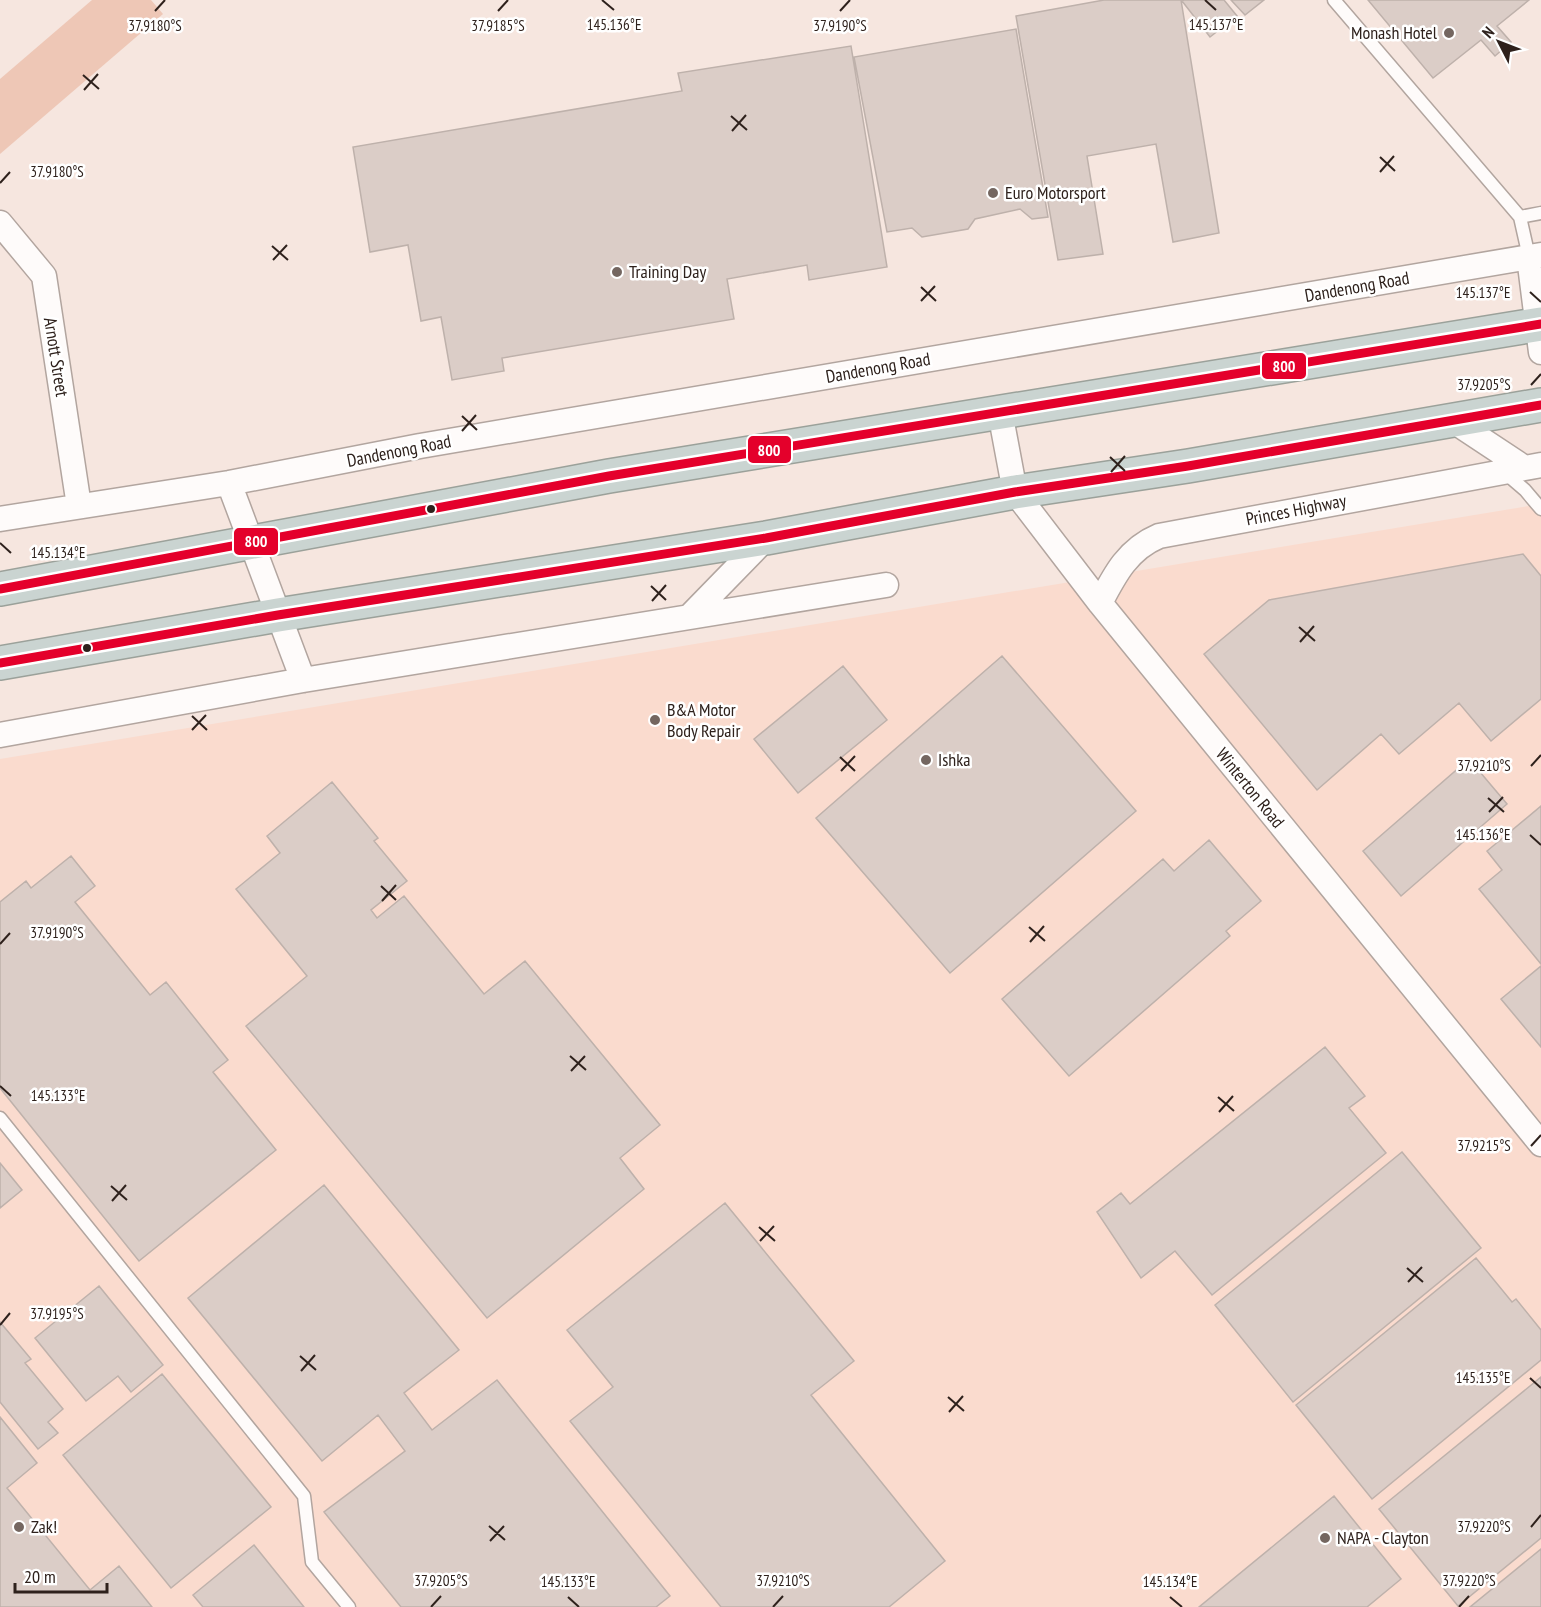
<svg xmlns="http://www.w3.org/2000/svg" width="1541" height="1607" viewBox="0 0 1541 1607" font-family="'PT Sans Narrow',sans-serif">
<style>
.built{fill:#fadbce}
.green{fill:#eec7b6}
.building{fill:#dbcdc7;stroke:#beb1ab;stroke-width:1.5}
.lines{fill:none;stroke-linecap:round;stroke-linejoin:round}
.lane-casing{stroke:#b2a59f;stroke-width:15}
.street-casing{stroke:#b2a59f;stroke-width:27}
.highway-casing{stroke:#9ba19a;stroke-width:36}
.lane{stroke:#fefbfa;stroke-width:12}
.street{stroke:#fefbfa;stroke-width:24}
.highway{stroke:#cad4d1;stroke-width:33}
.bus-1-casing{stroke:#fff;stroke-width:14}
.bus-1{stroke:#e4002b;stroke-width:9}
.ticks{fill:none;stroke:#2e211c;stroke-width:2}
.poi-dot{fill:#746660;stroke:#fff;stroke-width:2}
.bus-dot{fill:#2e211c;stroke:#fff;stroke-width:2}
.labels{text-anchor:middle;stroke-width:5;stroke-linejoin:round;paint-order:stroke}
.poi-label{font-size:18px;fill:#2e211c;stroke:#fff;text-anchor:start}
.street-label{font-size:18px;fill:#2e211c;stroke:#fff}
.ticks-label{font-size:15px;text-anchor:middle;fill:#2e211c;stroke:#fff;stroke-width:5;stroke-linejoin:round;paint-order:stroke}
.line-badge{stroke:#fff;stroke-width:2}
.badge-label{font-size:16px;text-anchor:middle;font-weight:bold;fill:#fff}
</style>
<rect width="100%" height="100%" fill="#f6e6df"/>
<!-- built -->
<path class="built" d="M 1541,504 L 1541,1607 L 0,1607 L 0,759 Z"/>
<!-- green -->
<path class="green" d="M 92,0 L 151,0 L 163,14 L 0,154 L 0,79 Z"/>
<!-- building -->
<path class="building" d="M 1104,0 L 1181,0 L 1219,233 L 1173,242 L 1156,144 L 1087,156 L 1103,254 L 1058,260 L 1016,16 Z
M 1184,0 L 1224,0 L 1237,16 L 1210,37 L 1182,1 Z
M 1231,0 L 1264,0 L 1245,15 Z
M 1368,0 L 1529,0 L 1497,26 L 1511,42 L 1495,56 L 1481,40 L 1433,78 Z
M 1016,29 L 1048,217 L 1032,219 L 1020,209 L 975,219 L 968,229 L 922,237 L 912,228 L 887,232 L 854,57 Z
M 851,46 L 887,267 L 809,280 L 807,265 L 727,279 L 734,319 L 502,358 L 504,371 L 452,380 L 441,317 L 421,321 L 408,245 L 370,252 L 353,147 L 682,91 L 678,73 Z
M 1523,554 L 1541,576 L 1541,699 L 1491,741 L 1459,703 L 1399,754 L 1381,734 L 1317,790 L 1204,654 L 1269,600 Z
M 1002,656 L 1136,811 L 950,973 L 816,818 Z
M 843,666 L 887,720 L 798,793 L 754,739 Z
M 1469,759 L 1507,804 L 1401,896 L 1363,851 Z
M 332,782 L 378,838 L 374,841 L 407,881 L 371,910 L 377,918 L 404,896 L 484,994 L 525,961 L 660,1125 L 620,1158 L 644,1189 L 487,1318 L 246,1026 L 307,976 L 236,889 L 280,853 L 267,836 Z
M 1541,806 L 1541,964 L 1479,889 L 1502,870 L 1487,851 Z
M 1209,840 L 1261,901 L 1226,931 L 1230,936 L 1069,1076 L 1002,999 L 1163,859 L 1174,871 Z
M 71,856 L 95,886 L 75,902 L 150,995 L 166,982 L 228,1060 L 213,1072 L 276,1150 L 139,1261 L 0,1088 L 0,902 L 26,881 L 31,888 Z
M 1541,966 L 1541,1047 L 1501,999 Z
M 1325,1047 L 1365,1096 L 1349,1108 L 1386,1153 L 1212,1295 L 1175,1251 L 1141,1278 L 1097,1212 L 1121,1193 L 1130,1204 Z
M 1402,1152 L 1481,1248 L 1293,1402 L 1215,1305 Z
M 0,1163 L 22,1190 L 0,1208 Z
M 324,1185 L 459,1350 L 404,1393 L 432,1430 L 497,1380 L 670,1596 L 656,1607 L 401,1607 L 324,1512 L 405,1451 L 378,1415 L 322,1461 L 188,1298 Z
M 725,1203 L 854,1361 L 811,1395 L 945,1561 L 889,1607 L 721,1607 L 570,1421 L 613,1387 L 567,1330 Z
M 1476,1258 L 1512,1302 L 1516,1299 L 1541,1330 L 1541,1360 L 1372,1499 L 1296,1405 Z
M 99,1286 L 163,1365 L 131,1392 L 118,1376 L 86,1401 L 35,1338 Z
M 0,1322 L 31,1359 L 25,1363 L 63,1409 L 48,1422 L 58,1433 L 38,1449 L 0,1402 Z
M 162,1374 L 271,1507 L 171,1588 L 63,1455 Z
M 1541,1377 L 1541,1538 L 1458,1606 L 1379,1509 Z
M 0,1417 L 37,1463 L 7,1488 L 90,1590 L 119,1566 L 152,1607 L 0,1607 Z
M 1334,1496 L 1401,1579 L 1367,1607 L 1199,1607 Z
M 254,1545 L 304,1607 L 203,1607 L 193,1595 Z
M 1541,1549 L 1541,1607 L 1470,1607 Z"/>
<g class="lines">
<!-- lane casing -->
<g class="lane-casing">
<path id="lane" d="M 1334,0 L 1520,217 L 1529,257
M 1520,217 L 1541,213
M 1504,472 L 1525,490 L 1541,509
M 0,1118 L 304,1496 L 312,1562 L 349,1607"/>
</g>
<!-- street casing -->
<g class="street-casing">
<path id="street" d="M 0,223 L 44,276 L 79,506
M 1529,257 L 1541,352
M 1000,412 L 1015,492 L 1100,603 L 1541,1144
M 1452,420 L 1523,467
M 229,483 L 303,680
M 0,519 L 229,483 L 420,446 L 1541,255
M 1100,603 C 1115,574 1128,549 1159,536 L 1541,465
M 691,615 L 766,538
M 0,735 L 303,680 L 886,585"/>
</g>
<!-- highway casing -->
<g class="highway-casing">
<path id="highway" d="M 0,589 L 609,476 L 1541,324
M 0,663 L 278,615 L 766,538 L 1015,492 L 1188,466 L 1541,405"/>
</g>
<!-- lane -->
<use href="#lane" class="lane"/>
<!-- street -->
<use href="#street" class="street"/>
<!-- highway -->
<use href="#highway" class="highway"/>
<!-- bus-1 casing -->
<g class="bus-1-casing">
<path id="bus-1" d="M 0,589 L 609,476 L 1541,324
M 0,663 L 278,615 L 766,538 L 1015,492 L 1188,466 L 1541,405"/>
</g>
<!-- bus-1 -->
<use href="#bus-1" class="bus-1"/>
</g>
<!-- ticks -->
<path class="ticks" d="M 602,0 L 614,10M 1205,0 L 1216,10M 155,11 L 165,0M 498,11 L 508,0M 840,11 L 850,0M 83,75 L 99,89M 84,90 L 98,74M 731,116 L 747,130M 732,131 L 746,115M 1380,157 L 1395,171M 1380,172 L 1394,156M 0,183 L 10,172M 272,246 L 288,260M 273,260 L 287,245M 921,287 L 936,301M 1530,292 L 1541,302M 921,301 L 935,286M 1531,385 L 1541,374M 462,416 L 477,430M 462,431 L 476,415M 1110,457 L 1125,471M 1111,472 L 1125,456M 0,543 L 11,553M 651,586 L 666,600M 652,601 L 666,585M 1299,627 L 1315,641M 1300,642 L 1314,626M 192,716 L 207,730M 192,730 L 206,715M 840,757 L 855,771M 1531,766 L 1541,755M 841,771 L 855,756M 1488,798 L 1504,812M 1489,812 L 1503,797M 1530,835 L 1541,845M 381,886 L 396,900M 382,901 L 396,885M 1029,927 L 1045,941M 1030,942 L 1044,926M 0,944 L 10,933M 570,1056 L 586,1070M 571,1071 L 585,1056M 0,1086 L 11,1096M 1218,1097 L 1234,1111M 1219,1112 L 1233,1096M 1531,1146 L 1541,1135M 111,1186 L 127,1200M 112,1201 L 126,1185M 759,1227 L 775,1241M 760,1241 L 774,1226M 1407,1268 L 1423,1282M 1408,1282 L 1422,1267M 0,1325 L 10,1313M 300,1356 L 316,1370M 301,1371 L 315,1355M 1530,1378 L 1541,1388M 948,1397 L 964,1411M 949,1412 L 963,1396M 489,1526 L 505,1540M 1531,1527 L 1541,1515M 490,1541 L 504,1526M 568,1597 L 579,1607M 1170,1597 L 1182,1607M 431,1607 L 441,1596M 773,1607 L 783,1596M 1459,1607 L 1469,1596"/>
<!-- markers -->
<g class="poi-dot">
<circle cx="1449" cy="33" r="6"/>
<circle cx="993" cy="193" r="6"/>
<circle cx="617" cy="272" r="6"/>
<circle cx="655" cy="720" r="6"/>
<circle cx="926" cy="760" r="6"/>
<circle cx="19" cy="1527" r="6"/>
<circle cx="1325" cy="1538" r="6"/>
</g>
<g class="bus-dot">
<circle cx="431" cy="509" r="5"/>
<circle cx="87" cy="648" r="5"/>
</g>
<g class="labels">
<!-- poi labels -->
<g class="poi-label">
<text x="1437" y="39" text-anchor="end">Monash Hotel</text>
<text x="1005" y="199">Euro Motorsport</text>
<text x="629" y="278">Training Day</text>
<text x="667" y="716">B&amp;A Motor<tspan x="667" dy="21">Body Repair</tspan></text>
<text x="938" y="766">Ishka</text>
<text x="31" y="1533">Zak!</text>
<text x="1337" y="1544">NAPA - Clayton</text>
</g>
<!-- street labels -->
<g class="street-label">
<text transform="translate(1357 287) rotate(-10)" y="6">Dandenong Road</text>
<text transform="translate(56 357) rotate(81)" y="6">Arnott Street</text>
<text transform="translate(878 368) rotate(-10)" y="6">Dandenong Road</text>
<text transform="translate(399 451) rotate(-11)" y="6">Dandenong Road</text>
<text transform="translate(1296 510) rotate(-11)" y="6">Princes Highway</text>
<text transform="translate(1250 788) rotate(51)" y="6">Winterton Road</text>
</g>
</g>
<g class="ticks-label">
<text x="614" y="30">145.136°E</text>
<text x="1216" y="30">145.137°E</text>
<text x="155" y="31">37.9180°S</text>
<text x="498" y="31">37.9185°S</text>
<text x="840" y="31">37.9190°S</text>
<text x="57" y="177">37.9180°S</text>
<text x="1483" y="298">145.137°E</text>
<text x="1484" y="390">37.9205°S</text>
<text x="58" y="558">145.134°E</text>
<text x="1484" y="771">37.9210°S</text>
<text x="1483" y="840">145.136°E</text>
<text x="57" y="938">37.9190°S</text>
<text x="58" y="1101">145.133°E</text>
<text x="1484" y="1151">37.9215°S</text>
<text x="57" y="1319">37.9195°S</text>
<text x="1483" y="1383">145.135°E</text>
<text x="1484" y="1532">37.9220°S</text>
<text x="441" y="1586">37.9205°S</text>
<text x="783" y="1586">37.9210°S</text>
<text x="1469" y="1586">37.9220°S</text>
<text x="568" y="1587">145.133°E</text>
<text x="1170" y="1587">145.134°E</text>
</g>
<g class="line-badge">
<rect x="1261" y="352" width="46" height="28" rx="6" fill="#e4002b"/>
<rect x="747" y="435" width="45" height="29" rx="6" fill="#e4002b"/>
<rect x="233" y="527" width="46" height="29" rx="6" fill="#e4002b"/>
</g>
<g class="badge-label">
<text x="1284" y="372">800</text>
<text x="769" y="456">800</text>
<text x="256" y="547">800</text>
</g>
<!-- north arrow -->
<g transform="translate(1499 42) rotate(312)" stroke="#ffffff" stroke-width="4.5" paint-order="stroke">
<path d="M0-4.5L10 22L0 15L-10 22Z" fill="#2e211c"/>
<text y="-9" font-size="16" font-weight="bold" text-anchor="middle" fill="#2e211c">N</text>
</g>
<!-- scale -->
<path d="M15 1583v9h92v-9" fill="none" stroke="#2e211c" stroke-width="3"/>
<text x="24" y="1583" font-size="18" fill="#2e211c" stroke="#ffffff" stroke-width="4.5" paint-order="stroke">20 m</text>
</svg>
